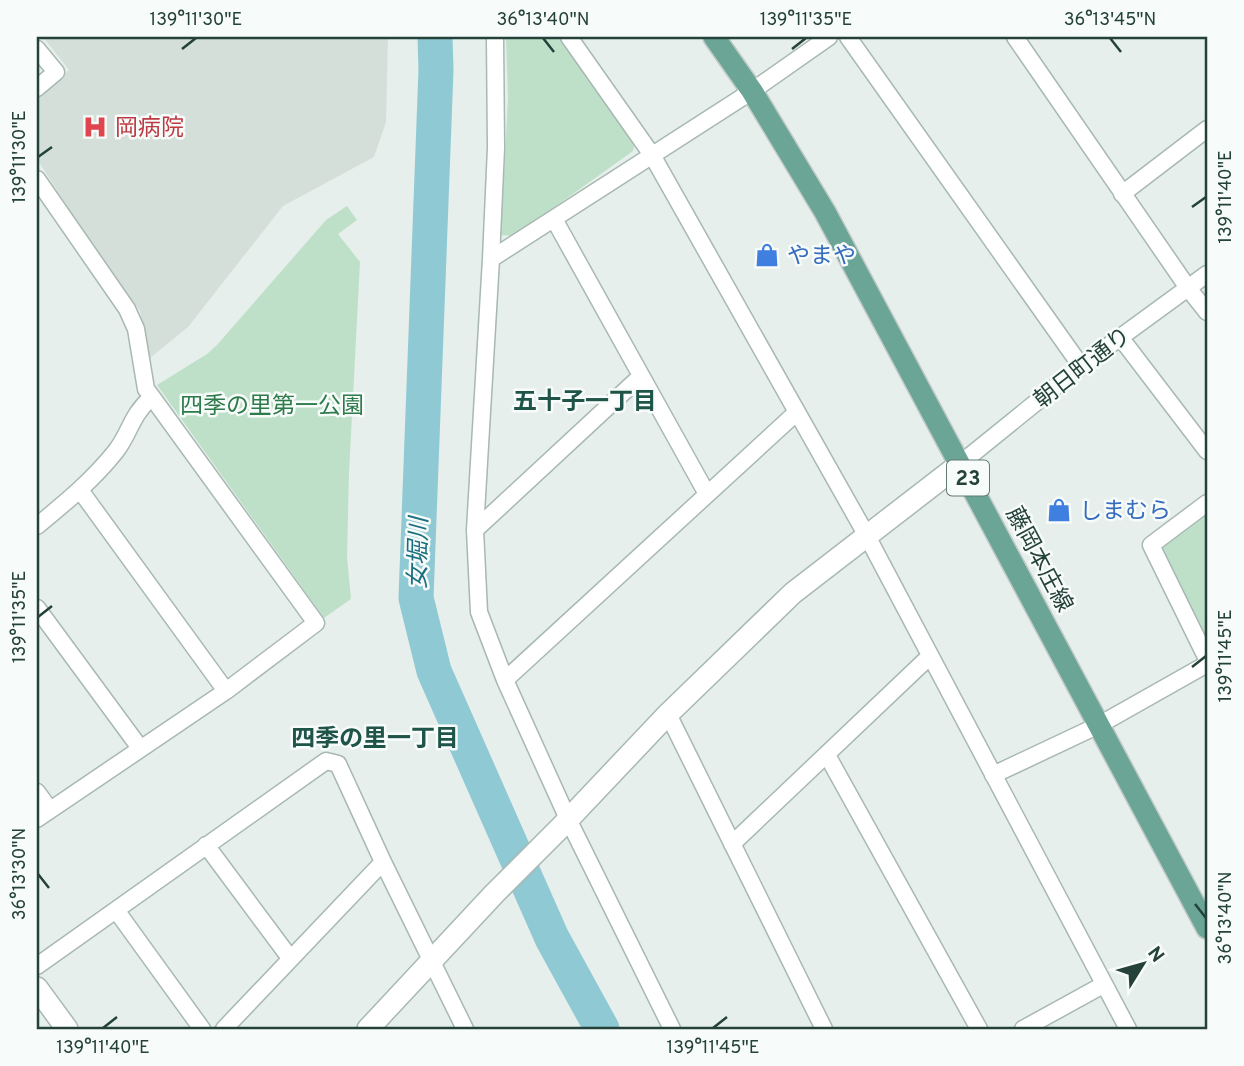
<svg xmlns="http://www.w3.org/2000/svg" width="1244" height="1066" viewBox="0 0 1244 1066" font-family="Overpass,'Noto Sans JP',sans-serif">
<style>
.built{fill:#d4dfda}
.green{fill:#bfe0c8}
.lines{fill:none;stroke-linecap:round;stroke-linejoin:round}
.river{stroke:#8ec9d4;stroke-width:35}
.minor-casing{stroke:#a8b8b2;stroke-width:19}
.tertiary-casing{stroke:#a8b8b2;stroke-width:24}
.primary-casing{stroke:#c2cac8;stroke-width:24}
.minor{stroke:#fff;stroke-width:16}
.tertiary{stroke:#fff;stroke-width:21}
.primary{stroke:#6aa596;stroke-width:21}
.ticks{fill:none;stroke:#24423a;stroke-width:2.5}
.labels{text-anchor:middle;stroke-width:5;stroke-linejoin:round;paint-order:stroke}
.shield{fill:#f7fbf9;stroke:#637a73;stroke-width:2}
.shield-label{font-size:21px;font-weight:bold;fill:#24423a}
.health-label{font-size:23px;fill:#be3a42;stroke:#f7fbf9;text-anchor:start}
.shop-label{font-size:23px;fill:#366cbe;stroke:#f7fbf9;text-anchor:start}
.street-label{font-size:23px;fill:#24423a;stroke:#f7fbf9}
.park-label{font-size:23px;fill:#2d7a4b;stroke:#f7fbf9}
.neighbourhood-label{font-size:24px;font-weight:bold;fill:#1f5548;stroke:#f7fbf9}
.water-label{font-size:24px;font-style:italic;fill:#1c6f80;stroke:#f7fbf9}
.neatline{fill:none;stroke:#24423a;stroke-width:2.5}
.ticks-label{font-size:18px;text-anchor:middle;fill:#24423a}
</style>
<rect width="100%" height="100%" fill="#e6efeb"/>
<!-- built -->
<path class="built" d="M 43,37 L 388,37 L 386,122 L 374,157 L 283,206 L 188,327 L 150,358 L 140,311 L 74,217 L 37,159 L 37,98 L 69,70 Z"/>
<!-- green -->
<path class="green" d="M 506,37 L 561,37 L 635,141 L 633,151 L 514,236 L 501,235 L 508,97 Z
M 347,206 L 357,220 L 338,234 L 360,262 L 349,473 L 347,557 L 351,599 L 324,618 L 157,385 L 207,354 L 217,345 L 326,220 Z
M 1207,512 L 1207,641 L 1163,556 L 1163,545 Z"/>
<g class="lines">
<!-- river -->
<path class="river" d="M 435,37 L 436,70 L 416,598 L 434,671 L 552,938 L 602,1029"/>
<!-- minor casing -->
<g class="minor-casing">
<path id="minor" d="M 495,37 L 496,148 L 491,259 L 475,530 L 479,612 L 505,680 L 568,819 L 672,1029
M 569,37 L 652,155 L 867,536 L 1128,1029
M 848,37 L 1081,366
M 1015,37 L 1188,288 L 1207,312
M 37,49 L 56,72 L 37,88
M 37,179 L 127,309 L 136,329 L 146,389 L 152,397 L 316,623 L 226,691 L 37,819
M 1122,194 L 1207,129
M 554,219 L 707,494
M 491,259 L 752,91 L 829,37
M 1120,337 L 1207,451
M 960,464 L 1081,366 L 1207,274
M 80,490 L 226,691
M 1207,503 L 1151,545 L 1207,659
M 37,526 C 65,503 93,480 116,451 C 131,431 131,415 152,397
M 475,530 L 641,376
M 37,608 L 140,748
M 505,680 L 797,412
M 668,714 L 824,1029
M 827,755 L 979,1029
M 993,775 L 1099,725 L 1207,664
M 37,792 L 50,810
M 732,844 L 930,656
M 206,845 L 290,958
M 116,910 L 202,1029
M 37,966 L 326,761 L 338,764 L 383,862 L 465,1029
M 224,1029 L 383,862
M 1023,1029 L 1103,985"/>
</g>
<!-- tertiary casing -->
<g class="tertiary-casing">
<path id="tertiary" d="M 37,988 L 67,1029
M 368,1029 L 494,894 L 562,826 L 668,714 L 793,593 L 960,464"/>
</g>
<!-- primary casing -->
<g class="primary-casing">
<path id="primary" d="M 714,37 L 752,91 L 825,212 L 1207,928"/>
</g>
<!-- minor -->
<use href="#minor" class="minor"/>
<!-- tertiary -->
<use href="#tertiary" class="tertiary"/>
<!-- primary -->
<use href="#primary" class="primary"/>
</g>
<!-- ticks -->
<path class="ticks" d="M 543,38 L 554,52M 1110,38 L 1121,52M 182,49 L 196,38M 792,49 L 806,38M 38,157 L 52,147M 1192,207 L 1206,197M 38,617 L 52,606M 1192,667 L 1206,656M 38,874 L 49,888M 1195,904 L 1206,918M 103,1028 L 117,1017M 713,1028 L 727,1017"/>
<!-- icons -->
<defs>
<g id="hospital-bare" transform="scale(1.89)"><path d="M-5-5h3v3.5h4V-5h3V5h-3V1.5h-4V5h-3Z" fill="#e0444e" stroke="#f7fbf9" stroke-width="2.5" paint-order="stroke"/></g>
<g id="shop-bare" transform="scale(1.89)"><path d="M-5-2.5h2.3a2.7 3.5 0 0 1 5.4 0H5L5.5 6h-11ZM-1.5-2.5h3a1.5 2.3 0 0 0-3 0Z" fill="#3f7fe0" stroke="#f7fbf9" stroke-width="2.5" paint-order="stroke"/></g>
</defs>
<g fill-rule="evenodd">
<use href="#hospital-bare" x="95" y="127"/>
<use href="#shop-bare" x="767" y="255"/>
<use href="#shop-bare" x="1059" y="510"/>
</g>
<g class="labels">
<!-- shield labels -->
<rect class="shield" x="947" y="460.5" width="42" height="35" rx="5"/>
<g class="shield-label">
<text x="968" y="485">23</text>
</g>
<!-- health labels -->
<g class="health-label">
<text x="115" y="135">岡病院</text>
</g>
<!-- shop labels -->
<g class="shop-label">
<text x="787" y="263">やまや</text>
<text x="1079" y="518">しまむら</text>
</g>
<!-- street labels -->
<g class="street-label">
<text transform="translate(1082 367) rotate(-38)" y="8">朝日町通り</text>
<text transform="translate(1040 559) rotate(62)" y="8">藤岡本庄線</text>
</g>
<!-- park labels -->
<g class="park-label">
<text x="272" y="413">四季の里第一公園</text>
</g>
<!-- neighbourhood labels -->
<g class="neighbourhood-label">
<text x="585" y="409">五十子一丁目</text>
<text x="375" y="746">四季の里一丁目</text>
</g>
<!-- water labels -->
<g class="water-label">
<text transform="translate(418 553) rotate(-89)" y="8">女堀川</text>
</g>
</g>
<!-- border -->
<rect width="1244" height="1066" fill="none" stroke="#f7fbf9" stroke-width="77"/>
<!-- north arrow -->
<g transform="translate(1143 964) rotate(53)" stroke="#f7fbf9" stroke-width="5" paint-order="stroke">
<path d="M0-5L12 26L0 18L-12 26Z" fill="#24423a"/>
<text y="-10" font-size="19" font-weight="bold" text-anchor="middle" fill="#24423a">N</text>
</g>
<rect x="38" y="38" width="1168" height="990" class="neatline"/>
<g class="ticks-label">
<text x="196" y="25">139°11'30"E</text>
<text x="543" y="25">36°13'40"N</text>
<text x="806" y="25">139°11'35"E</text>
<text x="1110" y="25">36°13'45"N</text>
<text transform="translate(19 157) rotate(-90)" y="6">139°11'30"E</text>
<text transform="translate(1225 197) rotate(-90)" y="6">139°11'40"E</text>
<text transform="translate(19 617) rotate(-90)" y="6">139°11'35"E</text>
<text transform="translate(1225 656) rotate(-90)" y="6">139°11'45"E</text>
<text transform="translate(19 874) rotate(-90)" y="6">36°13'30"N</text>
<text transform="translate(1225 918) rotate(-90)" y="6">36°13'40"N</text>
<text x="103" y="1053">139°11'40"E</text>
<text x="713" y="1053">139°11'45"E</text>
</g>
</svg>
